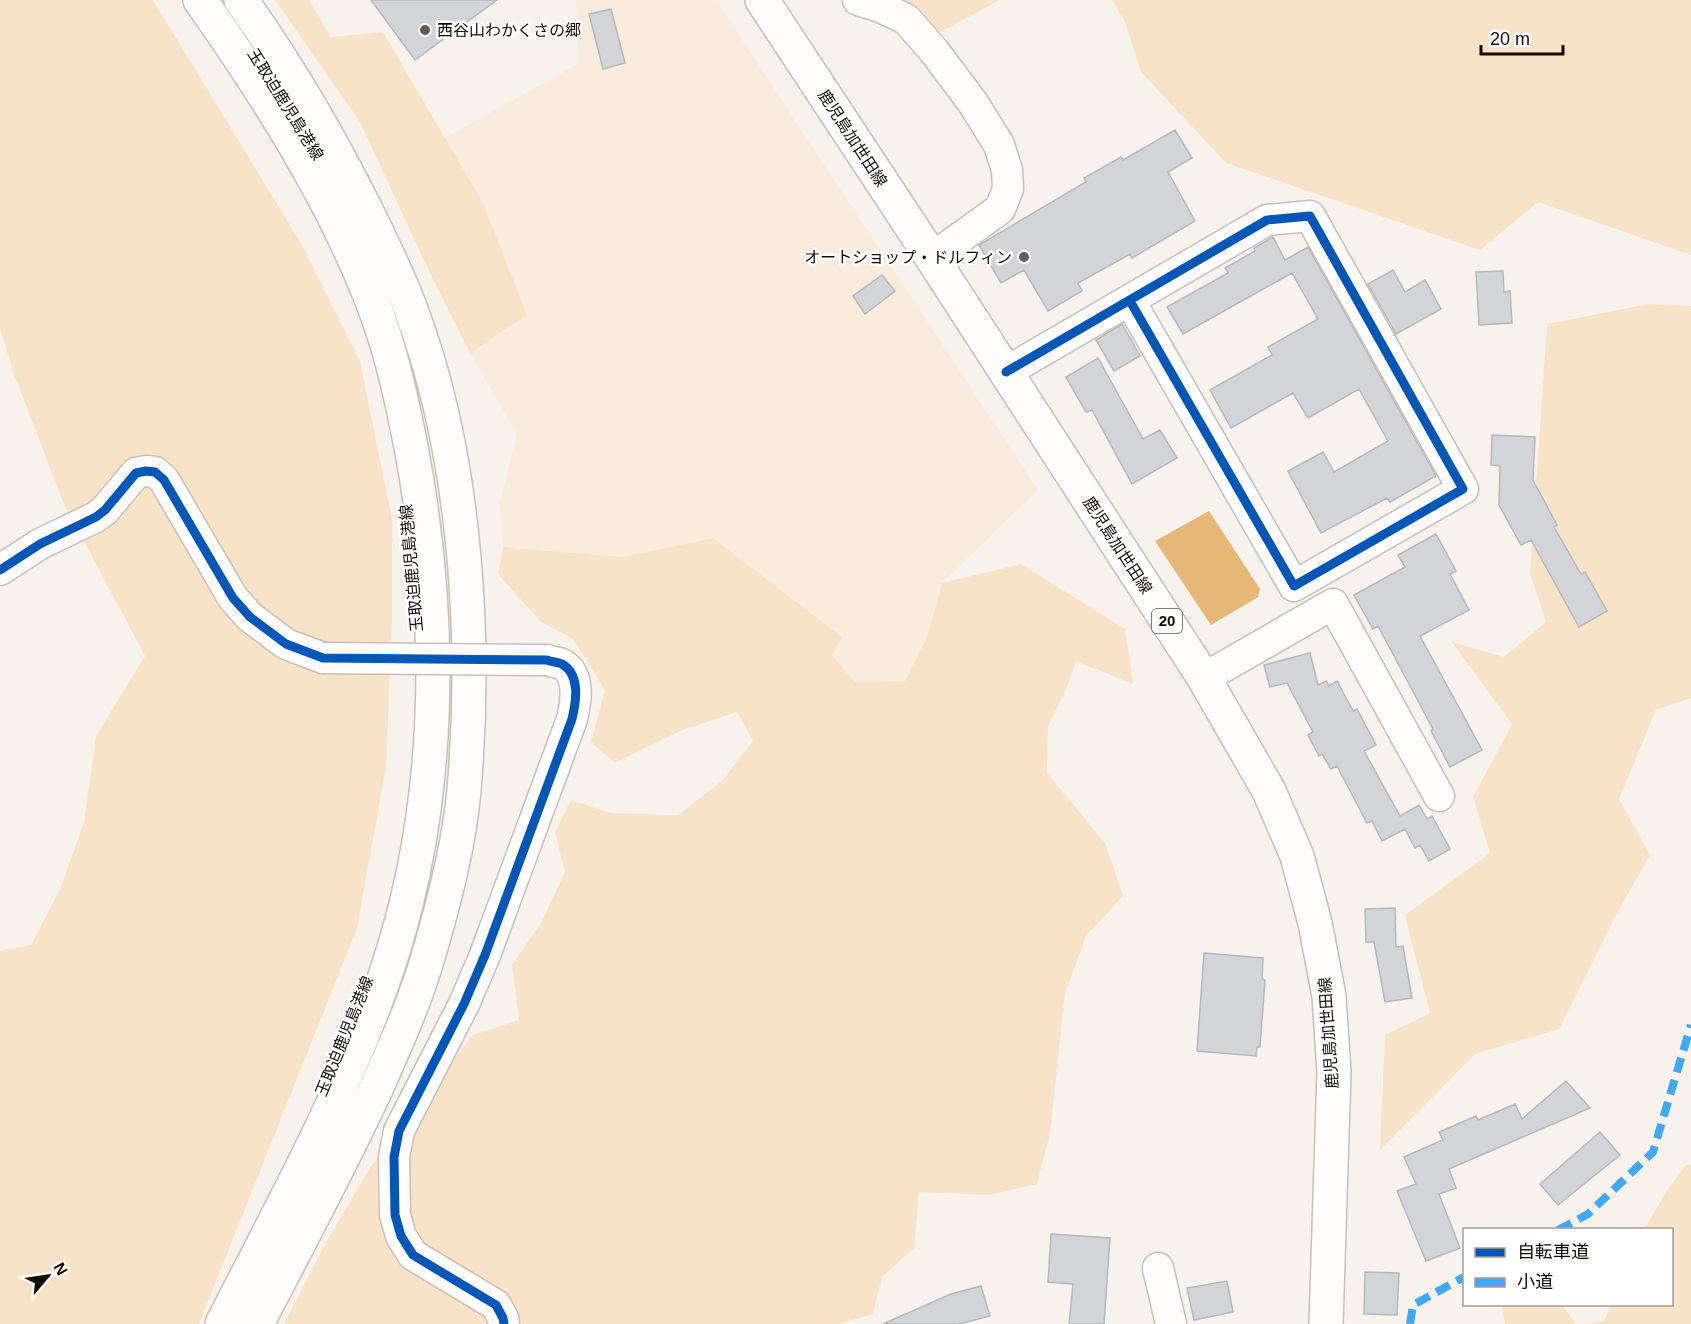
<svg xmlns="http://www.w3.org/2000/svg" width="1691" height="1324" viewBox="0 0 1691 1324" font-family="Helvetica,'Noto Sans JP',sans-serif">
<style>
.built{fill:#f9ecdd}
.green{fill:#f9e3c8}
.water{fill:#e6b878}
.building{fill:#d3d4d8;stroke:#b7b8ba;stroke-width:1.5}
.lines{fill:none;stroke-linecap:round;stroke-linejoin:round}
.minor-casing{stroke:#c8c0b8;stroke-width:33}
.secondary-casing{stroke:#c8c0b8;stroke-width:36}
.primary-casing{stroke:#c8c0b8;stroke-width:36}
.minor{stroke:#fefdfc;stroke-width:30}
.secondary{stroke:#fefdfc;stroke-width:33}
.primary{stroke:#fefdfc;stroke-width:33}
.minor-bridge-casing{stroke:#c8c0b8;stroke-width:33;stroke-linecap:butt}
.minor-bridge{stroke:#fefdfc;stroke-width:30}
.quiet{stroke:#3fa9f5;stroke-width:8;stroke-dasharray:15 8;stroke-linecap:butt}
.cycleway-casing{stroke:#fff;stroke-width:13}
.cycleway{stroke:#0057b8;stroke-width:9}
.poi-dot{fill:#635c55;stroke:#fff;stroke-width:2}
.labels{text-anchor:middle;stroke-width:5;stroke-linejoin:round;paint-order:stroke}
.shield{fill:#fff;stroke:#5a544f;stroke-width:1.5}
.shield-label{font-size:15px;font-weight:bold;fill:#130b03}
.poi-label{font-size:16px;fill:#130b03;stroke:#fff;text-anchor:start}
.street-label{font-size:16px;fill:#130b03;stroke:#fff}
</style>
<rect width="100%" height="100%" fill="#f8f2ec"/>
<!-- built -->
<path class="built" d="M 576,0 L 716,0 L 1038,490 L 942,583 L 927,637 L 905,681 L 855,682 L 832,655 L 842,637 L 713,538 L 623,557 L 503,547 L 500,503 L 517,434 L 470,353 L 527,315 L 445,138 L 578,64 Z"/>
<!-- green -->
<path class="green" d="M 0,0 L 153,0 L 302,245 L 360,361 L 392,519 L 392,624 L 386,767 L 357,928 L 199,1324 L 0,1324 L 0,951 L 31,945 L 60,889 L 84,823 L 96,736 L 145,656 L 63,502 L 14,374 L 0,329 Z
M 275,0 L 309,0 L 331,37 L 383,32 L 483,203 L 527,315 L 470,353 L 428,269 L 360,122 Z
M 877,0 L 1000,0 L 933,36 Z
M 1112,0 L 1691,0 L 1691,255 L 1538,202 L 1480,250 L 1226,163 L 1141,72 L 1125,22 Z
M 1648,304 L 1691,306 L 1691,698 L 1656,710 L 1619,799 L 1650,855 L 1617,913 L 1559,1029 L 1475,1054 L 1380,1150 L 1385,1035 L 1430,1013 L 1405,915 L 1490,853 L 1473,797 L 1512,724 L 1452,642 L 1504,657 L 1546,622 L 1530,573 L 1547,324 Z
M 713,538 L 842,637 L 832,655 L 855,682 L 905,681 L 927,637 L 942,583 L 1021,564 L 1125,629 L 1133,684 L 1076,661 L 1067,687 L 1048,726 L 1047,773 L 1105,843 L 1123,896 L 1086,936 L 1065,993 L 1050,1134 L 1037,1184 L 989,1195 L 919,1192 L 914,1248 L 882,1277 L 873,1314 L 839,1324 L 284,1324 L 324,1246 L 369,1169 L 473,1035 L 519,1020 L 512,965 L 541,923 L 565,872 L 555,832 L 571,800 L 611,813 L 678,815 L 723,780 L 753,741 L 737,712 L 680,731 L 615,763 L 591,742 L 605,690 L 573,639 L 540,621 L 498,574 L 503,547 L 623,557 Z
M 1686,1165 L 1691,1165 L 1691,1324 L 1581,1324 L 1604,1321 L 1611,1305 L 1672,1304 L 1672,1230 L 1644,1229 L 1670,1186 Z
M 1502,1305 L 1562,1305 L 1576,1324 L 1505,1324 Z"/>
<!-- water -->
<path class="water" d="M 1209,511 L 1260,589 L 1258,597 L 1211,625 L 1155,541 Z"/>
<!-- building -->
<path class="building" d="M 371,0 L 497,0 L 415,60 Z
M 611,9 L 625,63 L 603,69 L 589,14 Z
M 1175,130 L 1192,158 L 1168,172 L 1195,221 L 1132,258 L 1130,254 L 1078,283 L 1082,291 L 1048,311 L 1024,270 L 1001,283 L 979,245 L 1086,182 L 1084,178 L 1121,157 L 1123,160 Z
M 1273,237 L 1285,260 L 1308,247 L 1436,476 L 1390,502 L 1387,498 L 1321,533 L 1288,471 L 1323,452 L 1334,472 L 1388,441 L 1359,389 L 1308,418 L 1293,393 L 1231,428 L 1210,390 L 1272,355 L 1268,347 L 1318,319 L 1292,273 L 1183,334 L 1167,307 L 1228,273 L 1225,268 L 1255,251 L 1254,248 Z
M 1393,270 L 1405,292 L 1425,280 L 1441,309 L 1396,334 L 1368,284 Z
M 1503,271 L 1504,292 L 1510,291 L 1512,323 L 1479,325 L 1476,272 Z
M 882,275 L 895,291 L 865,314 L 853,296 Z
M 1122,324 L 1140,356 L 1114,371 L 1096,340 Z
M 1098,358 L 1143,439 L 1160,430 L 1177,458 L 1132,484 L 1092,410 L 1086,412 L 1066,377 Z
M 1492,435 L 1535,437 L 1533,480 L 1557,525 L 1554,527 L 1581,574 L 1585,572 L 1607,611 L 1579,627 L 1531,540 L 1521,545 L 1499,505 L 1500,466 L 1491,465 Z
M 1436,534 L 1456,571 L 1450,574 L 1469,610 L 1420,636 L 1482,750 L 1450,767 L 1431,731 L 1433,729 L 1378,626 L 1373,629 L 1354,595 L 1405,567 L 1398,555 Z
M 1310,653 L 1318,685 L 1326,681 L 1329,686 L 1337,681 L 1353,711 L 1357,709 L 1376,745 L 1364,751 L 1400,816 L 1419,805 L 1427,819 L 1432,816 L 1450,849 L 1429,861 L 1420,845 L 1415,848 L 1405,829 L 1382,841 L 1372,821 L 1367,823 L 1337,766 L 1331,769 L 1322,754 L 1319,756 L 1308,735 L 1313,732 L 1287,683 L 1270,687 L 1264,665 Z
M 1395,908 L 1396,947 L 1403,946 L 1412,998 L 1385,1002 L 1374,942 L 1366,942 L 1365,909 Z
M 1204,953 L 1263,958 L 1262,979 L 1265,980 L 1260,1047 L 1257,1047 L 1256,1056 L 1197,1051 Z
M 1566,1081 L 1590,1108 L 1449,1169 L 1456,1188 L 1439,1194 L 1460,1248 L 1426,1261 L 1397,1191 L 1416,1184 L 1404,1157 L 1443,1140 L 1439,1132 L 1476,1116 L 1478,1120 L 1515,1104 L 1522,1119 Z
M 1600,1132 L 1620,1155 L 1558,1205 L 1540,1184 Z
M 1051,1234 L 1110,1238 L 1104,1324 L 1069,1324 L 1073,1284 L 1048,1282 Z
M 1365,1272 L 1399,1273 L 1397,1315 L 1364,1314 Z
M 1227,1281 L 1233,1312 L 1194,1320 L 1187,1288 Z
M 981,1286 L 990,1316 L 959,1324 L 883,1324 L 951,1294 Z"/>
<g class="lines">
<!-- minor casing -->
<g class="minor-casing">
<path id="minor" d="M 858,0 L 880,7 L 906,19 L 934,51 L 973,103 L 999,145 L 1007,170 L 1008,189 L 1000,209 L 932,258
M 1006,372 L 1267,220 L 1310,216 L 1463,489 L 1294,586 L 1130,301
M 0,570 L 40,544 L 96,517 L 105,510 L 136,473 L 146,471 L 155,472 L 164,480 L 233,598 L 250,617 L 286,644 L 323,658
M 1204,678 L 1333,604 L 1439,796
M 1158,1268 L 1171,1324
M 504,1324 L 503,1318 L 496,1305 L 413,1255 L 401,1236 L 395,1215 L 394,1157 L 399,1131 L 464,1004 L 485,955 L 572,719 C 576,702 581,675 562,664 C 558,662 551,662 547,660"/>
</g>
<!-- secondary casing -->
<g class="secondary-casing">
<path id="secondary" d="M 200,0 C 264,91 329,192 370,296 C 390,345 401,396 411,447 C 444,621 443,807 385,976 C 343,1097 280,1210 222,1324
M 241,0 C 288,66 329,136 365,208 C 383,244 401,281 414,318 C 466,461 477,639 464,790 C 459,846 444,903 428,957 C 415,1002 395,1046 376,1089 C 339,1169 297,1246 257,1324"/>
</g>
<!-- primary casing -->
<g class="primary-casing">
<path id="primary" d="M 762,0 L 932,258 L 1204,678 L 1269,791 L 1297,856 L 1315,923 L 1329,996 L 1334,1072 L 1326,1324"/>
</g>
<!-- minor -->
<use href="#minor" class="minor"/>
<!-- secondary -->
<use href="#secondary" class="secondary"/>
<!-- primary -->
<use href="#primary" class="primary"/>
<!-- minor-bridge casing -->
<g class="minor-bridge-casing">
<path id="minor-bridge" d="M 323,658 L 547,660"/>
</g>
<!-- minor-bridge -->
<use href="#minor-bridge" class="minor-bridge"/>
<!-- quiet -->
<path class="quiet" d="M 1558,1230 L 1588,1214 L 1653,1152 L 1691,1025
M 1410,1324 L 1413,1305 L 1464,1277"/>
<!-- cycleway casing -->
<g class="cycleway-casing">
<path id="cycleway" d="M 1006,372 L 1267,220 L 1310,216 L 1463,489 L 1294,586 L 1130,301
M 0,570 L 40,544 L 96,517 L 105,510 L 136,473 L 146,471 L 155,472 L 164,480 L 233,598 L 250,617 L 286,644 L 323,658 L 547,660 C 551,662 558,662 562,664 C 581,675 576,702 572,719 L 485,955 L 464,1004 L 399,1131 L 394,1157 L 395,1215 L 401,1236 L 413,1255 L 496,1305 L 503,1318 L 504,1324"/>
</g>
<!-- cycleway -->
<use href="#cycleway" class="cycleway"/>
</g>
<!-- markers -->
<g class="poi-dot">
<circle cx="425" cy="30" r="6"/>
<circle cx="1024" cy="257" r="6"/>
</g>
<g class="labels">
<!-- shield labels -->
<rect class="shield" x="1152" y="609" width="30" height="24" rx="4.5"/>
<g class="shield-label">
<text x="1167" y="626">20</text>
</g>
<!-- poi labels -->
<g class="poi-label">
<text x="437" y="36">西谷山わかくさの郷</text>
<text x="1012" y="263" text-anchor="end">オートショップ・ドルフィン</text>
</g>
<!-- street labels -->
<g class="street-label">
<text transform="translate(286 104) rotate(58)" y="6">玉取迫鹿児島港線</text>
<text transform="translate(853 138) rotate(57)" y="6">鹿児島加世田線</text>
<text transform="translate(1118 545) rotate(57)" y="6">鹿児島加世田線</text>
<text transform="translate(411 568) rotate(-95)" y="6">玉取迫鹿児島港線</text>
<text transform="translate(1328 1033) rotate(-94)" y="6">鹿児島加世田線</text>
<text transform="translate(344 1036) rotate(-68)" y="6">玉取迫鹿児島港線</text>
</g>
</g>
<!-- legend -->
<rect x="1463" y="1228" width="210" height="78" fill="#ffffff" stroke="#a19d9a" stroke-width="1.5"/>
<rect x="1475" y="1248" width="30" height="9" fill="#0057b8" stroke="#a19d9a" stroke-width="1.5"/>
<text x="1517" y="1258" font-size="18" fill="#130b03">自転車道</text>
<rect x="1475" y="1278" width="30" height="9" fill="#3fa9f5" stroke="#a19d9a" stroke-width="1.5"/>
<text x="1517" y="1288" font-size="18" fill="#130b03">小道</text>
<!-- north arrow -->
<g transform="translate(48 1276) rotate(61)" stroke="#ffffff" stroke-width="4.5" paint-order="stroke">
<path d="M0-4.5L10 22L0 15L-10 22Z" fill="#130b03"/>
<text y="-9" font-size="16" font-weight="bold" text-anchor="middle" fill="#130b03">N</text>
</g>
<!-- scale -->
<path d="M1481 45v9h82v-9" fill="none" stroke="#130b03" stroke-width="3"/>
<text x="1490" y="45" font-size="18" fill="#130b03" stroke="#ffffff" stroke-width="4.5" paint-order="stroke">20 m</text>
</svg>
